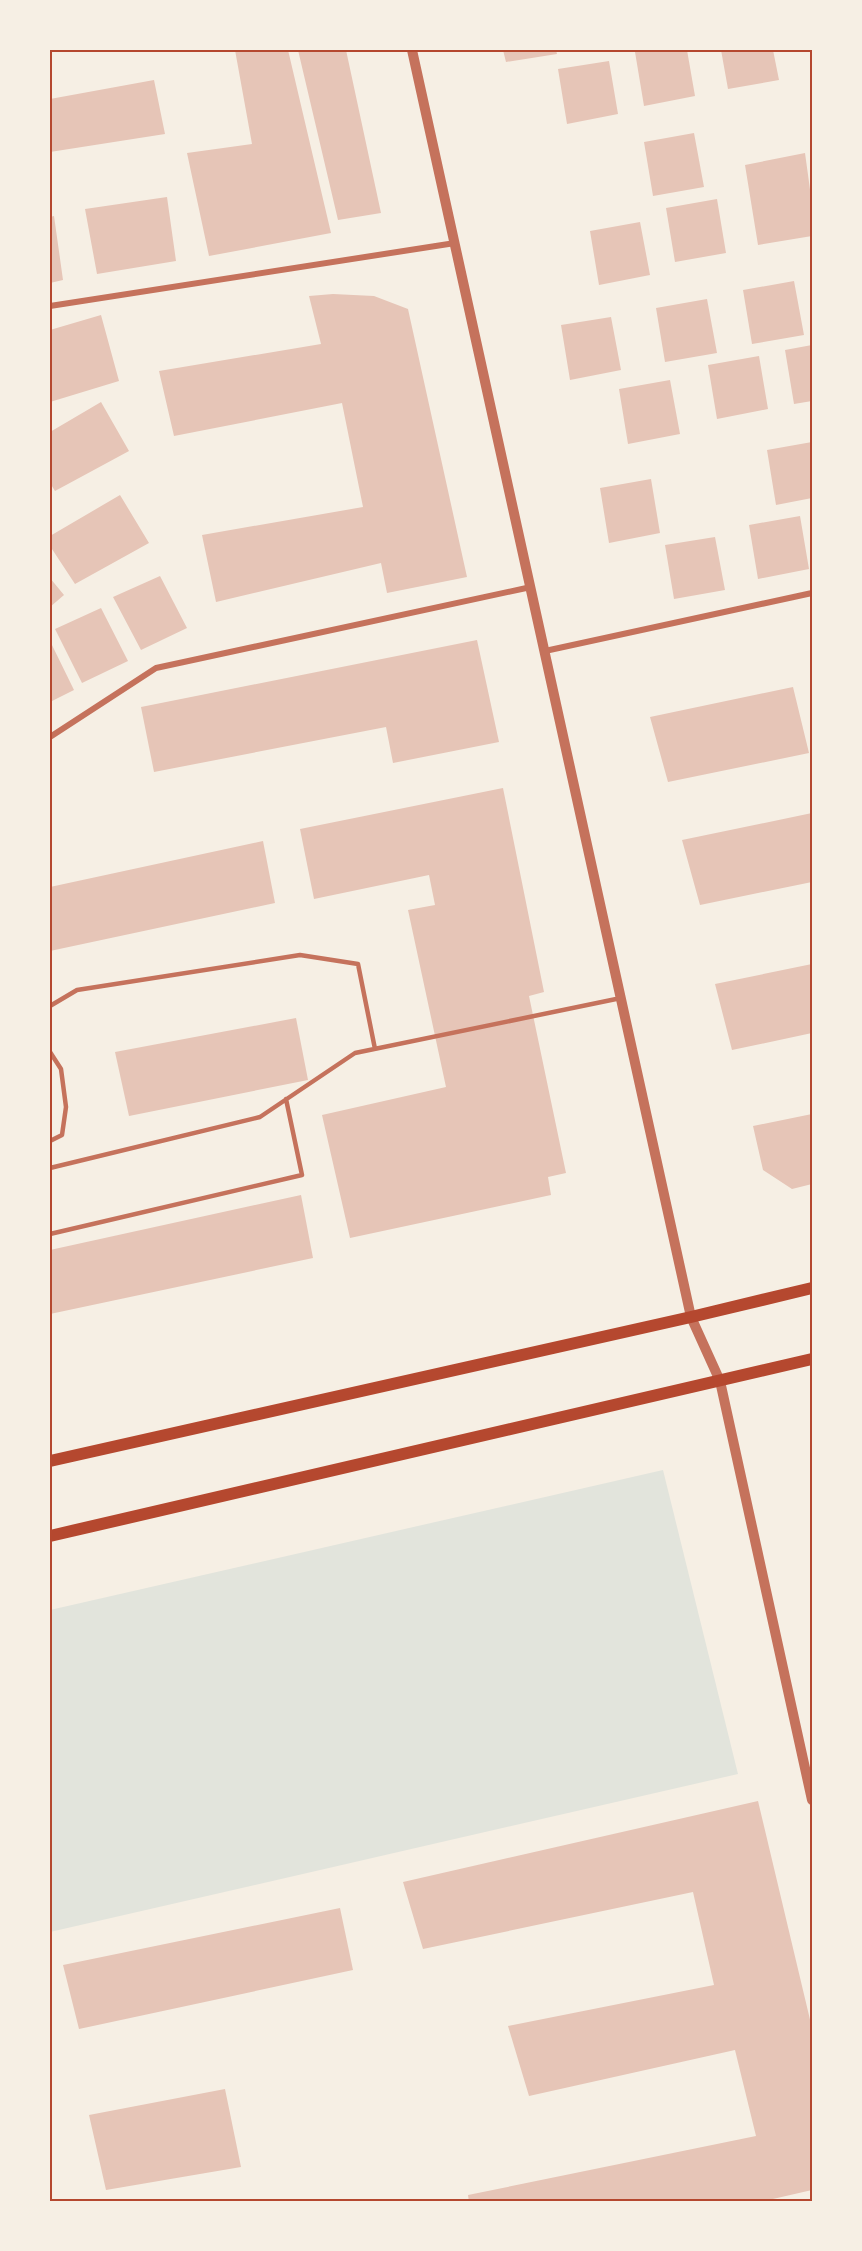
<svg xmlns="http://www.w3.org/2000/svg" width="862" height="2251" viewBox="0 0 862 2251" font-family="'Fira Sans',sans-serif">
<style>
.green{fill:#e2e4dc}
.building{fill:#e6c5b7}
.lines{fill:none;stroke-linecap:round;stroke-linejoin:round}
.service{stroke:#c5725c;stroke-width:4.5}
.minor{stroke:#c5725c;stroke-width:6}
.tertiary{stroke:#c5725c;stroke-width:10}
.secondary{stroke:#b5482f;stroke-width:12}
.neatline{fill:none;stroke:#b5482f;stroke-width:2}
</style>
<rect width="100%" height="100%" fill="#f6efe4"/>
<!-- green -->
<path class="green" d="M 663,1470 L 738,1774 L 50,1932 L 50,1610 Z"/>
<!-- building -->
<path class="building" d="M 235,50 L 288,50 L 331,233 L 209,256 L 187,153 L 252,144 Z
M 298,50 L 346,50 L 381,213 L 338,220 Z
M 503,50 L 556,50 L 557,54 L 506,62 Z
M 647,50 L 687,50 L 695,96 L 644,106 L 635,52 Z
M 721,50 L 773,50 L 779,80 L 728,89 Z
M 609,61 L 618,114 L 567,124 L 558,69 Z
M 154,80 L 165,134 L 50,152 L 50,99 Z
M 694,133 L 704,187 L 653,196 L 644,142 Z
M 805,153 L 812,204 L 812,236 L 758,245 L 745,165 Z
M 167,197 L 176,261 L 97,274 L 85,209 Z
M 717,199 L 726,253 L 675,262 L 666,208 Z
M 54,216 L 63,280 L 50,283 L 50,217 Z
M 640,222 L 650,275 L 599,285 L 590,231 Z
M 794,281 L 804,335 L 752,344 L 743,290 Z
M 333,294 L 374,296 L 408,309 L 467,577 L 387,593 L 381,563 L 216,602 L 202,535 L 363,507 L 342,403 L 174,436 L 159,371 L 321,344 L 309,296 Z
M 707,299 L 717,353 L 665,362 L 656,308 Z
M 101,315 L 119,381 L 50,402 L 50,330 Z
M 611,317 L 621,370 L 570,380 L 561,325 Z
M 812,345 L 812,401 L 794,404 L 785,350 Z
M 759,356 L 768,409 L 717,419 L 708,365 Z
M 670,380 L 680,434 L 628,444 L 619,389 Z
M 101,402 L 129,451 L 55,491 L 50,483 L 50,432 Z
M 812,442 L 812,498 L 776,505 L 767,450 Z
M 651,479 L 660,533 L 609,543 L 600,488 Z
M 120,495 L 149,543 L 75,584 L 50,546 L 50,536 Z
M 800,516 L 809,569 L 758,579 L 749,525 Z
M 715,537 L 725,590 L 674,599 L 665,545 Z
M 160,576 L 187,628 L 141,650 L 113,597 Z
M 50,578 L 64,595 L 50,607 Z
M 101,608 L 128,661 L 82,683 L 55,629 Z
M 477,640 L 499,742 L 393,763 L 386,727 L 154,772 L 141,707 Z
M 50,641 L 74,690 L 50,702 Z
M 793,687 L 809,753 L 668,782 L 650,717 Z
M 503,788 L 544,992 L 529,996 L 566,1173 L 548,1177 L 551,1195 L 350,1238 L 322,1115 L 446,1087 L 408,910 L 435,905 L 429,875 L 314,899 L 300,829 Z
M 812,813 L 812,882 L 700,905 L 682,840 Z
M 263,841 L 275,903 L 50,951 L 50,887 Z
M 812,964 L 812,1033 L 732,1050 L 715,984 Z
M 296,1018 L 308,1080 L 129,1116 L 115,1052 Z
M 812,1114 L 812,1184 L 792,1189 L 763,1170 L 753,1126 Z
M 301,1195 L 313,1258 L 50,1314 L 50,1250 Z
M 758,1801 L 812,2028 L 812,2190 L 760,2202 L 469,2202 L 468,2195 L 756,2136 L 735,2050 L 529,2096 L 508,2026 L 714,1985 L 693,1892 L 423,1949 L 403,1882 Z
M 340,1908 L 353,1970 L 79,2029 L 63,1965 Z
M 225,2089 L 241,2167 L 106,2190 L 89,2115 Z"/>
<g class="lines">
<!-- service -->
<path class="service" d="M 50,1006 L 77,990 L 300,955 L 358,964 L 375,1049
M 50,1052 L 61,1069 L 66,1107 L 62,1135 L 50,1141
M 50,1168 L 260,1117 L 355,1053 L 621,998
M 50,1234 L 302,1175 L 286,1099"/>
<!-- minor -->
<path class="minor" d="M 50,306 L 455,243
M 545,651 L 812,593
M 50,737 L 156,668 L 531,587"/>
<!-- tertiary -->
<path class="tertiary" d="M 412,50 L 691,1317 L 720,1381 L 812,1800"/>
<!-- secondary -->
<path class="secondary" d="M 50,1461 L 691,1317 L 812,1288
M 50,1536 L 812,1359"/>
</g>
<!-- border -->
<rect width="862" height="2251" fill="none" stroke="#f6efe4" stroke-width="102"/>
<rect x="51" y="51" width="760" height="2149" class="neatline"/>
</svg>
